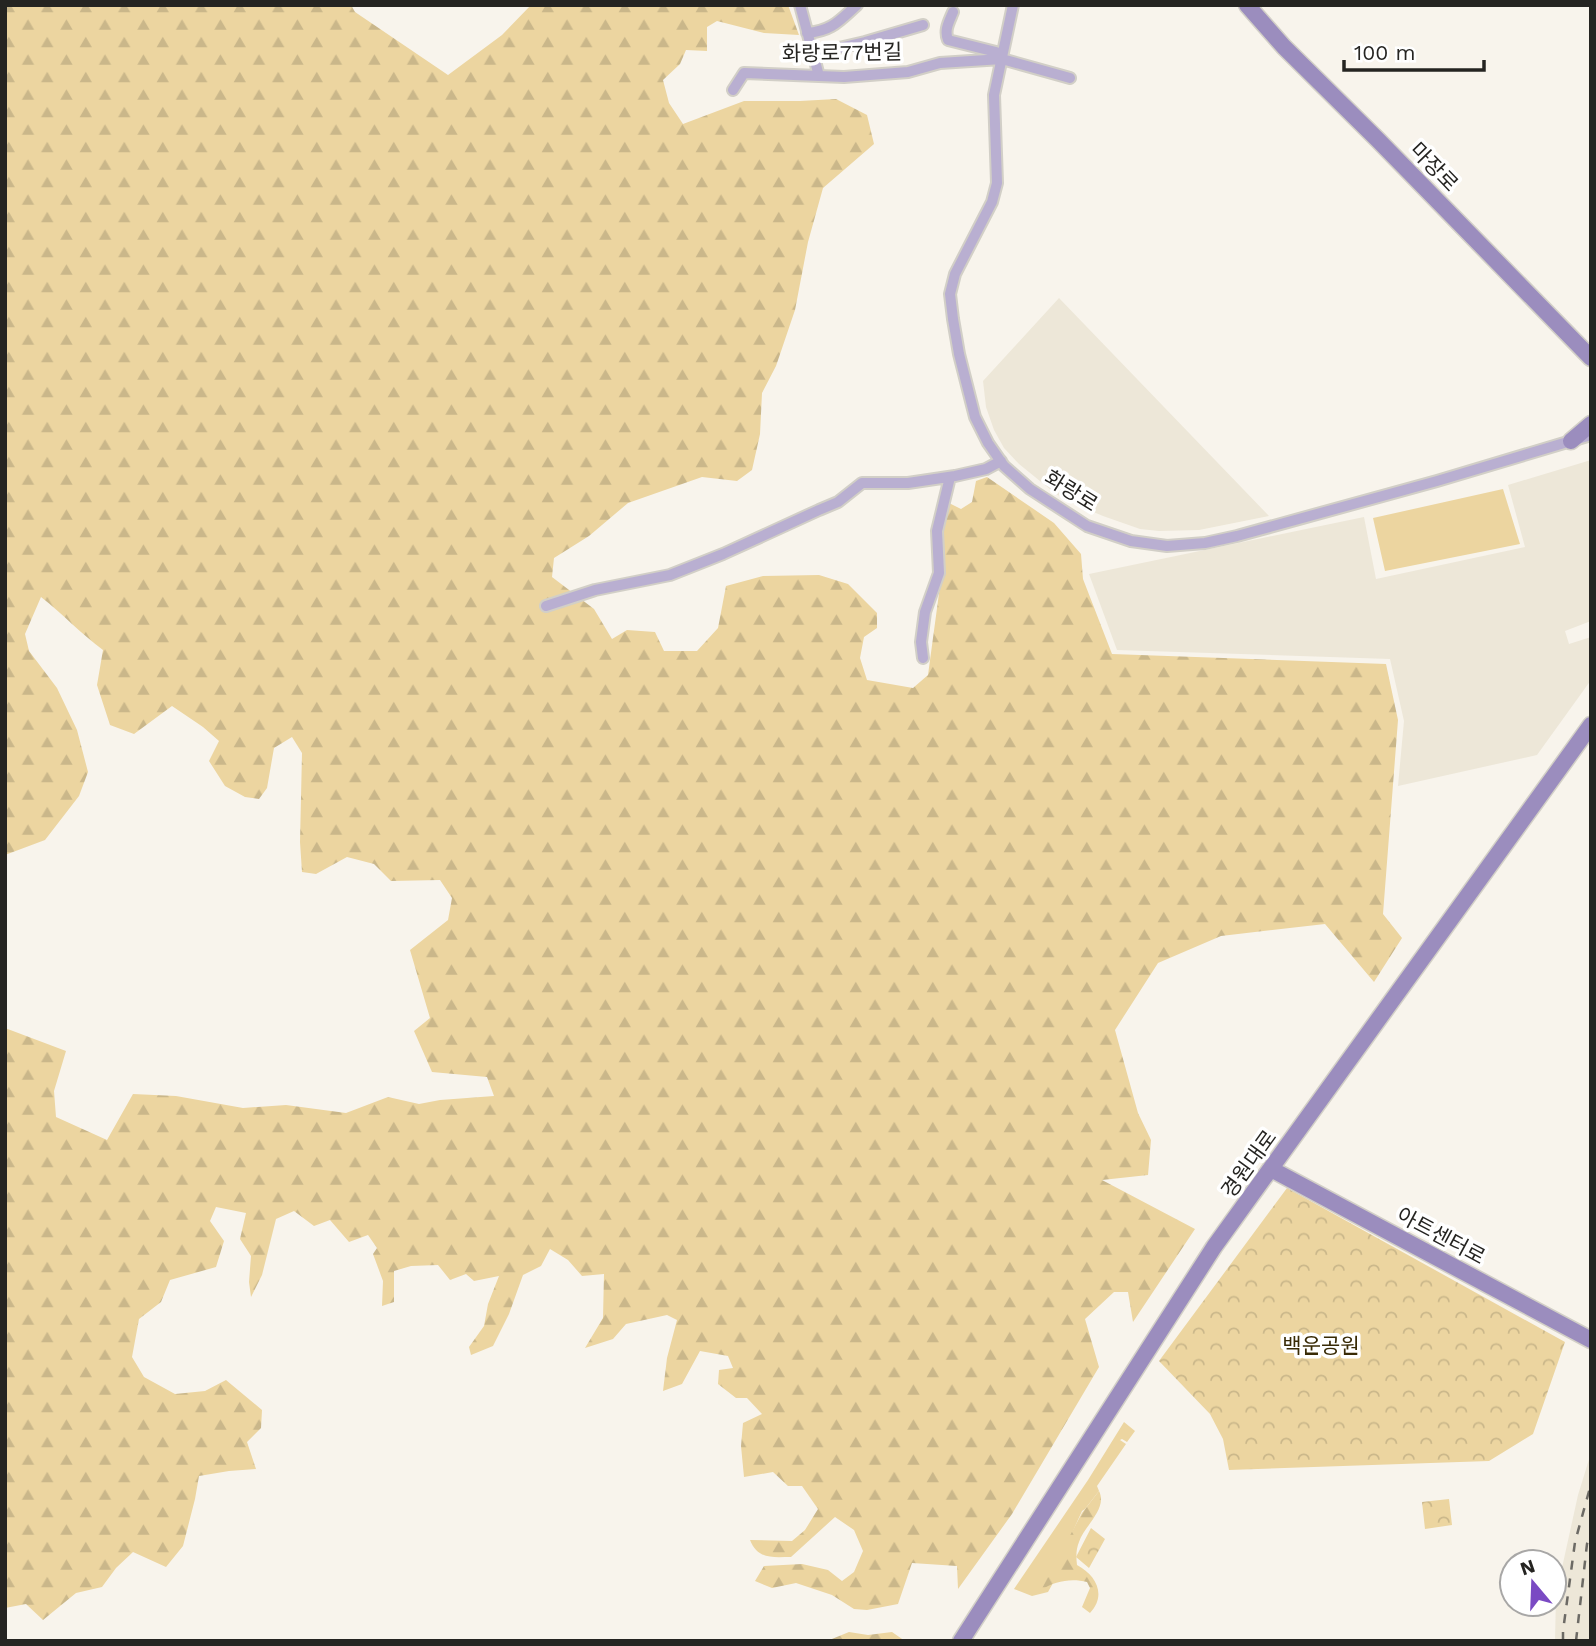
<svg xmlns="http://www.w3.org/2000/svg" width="1596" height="1646" viewBox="0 0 1596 1646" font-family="'Work Sans','Noto Sans KR',sans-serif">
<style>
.built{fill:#ede7d8}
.grass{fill:#ecd5a0}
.forest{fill:url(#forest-firs)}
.park{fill:url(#park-crowns)}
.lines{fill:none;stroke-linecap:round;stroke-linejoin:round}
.street-casing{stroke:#d2cfc7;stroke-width:14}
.secondary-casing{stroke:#d2cfc7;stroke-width:19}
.street{stroke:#b9afd1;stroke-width:10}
.secondary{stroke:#9b8dbe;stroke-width:16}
.rail{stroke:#6c6a65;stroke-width:2.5;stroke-dasharray:9 9;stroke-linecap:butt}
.labels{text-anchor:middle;stroke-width:7;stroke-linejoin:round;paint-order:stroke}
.street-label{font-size:21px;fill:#252421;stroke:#fff}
.park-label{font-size:21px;fill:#382a05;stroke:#fff}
</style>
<defs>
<pattern id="forest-firs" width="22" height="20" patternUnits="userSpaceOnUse" patternTransform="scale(1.75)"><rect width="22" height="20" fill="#ecd5a0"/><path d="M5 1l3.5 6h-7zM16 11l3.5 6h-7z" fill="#cab78a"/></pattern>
<pattern id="park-crowns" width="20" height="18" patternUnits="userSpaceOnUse" patternTransform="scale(1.75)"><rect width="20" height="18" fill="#ecd5a0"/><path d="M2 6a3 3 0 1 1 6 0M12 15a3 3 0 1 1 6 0" fill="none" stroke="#cab78a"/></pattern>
</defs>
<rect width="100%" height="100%" fill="#f8f4ec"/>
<!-- built -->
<path class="built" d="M 1059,298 L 1269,516 L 1199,530 L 1159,531 L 1140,529 L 1103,516 L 1072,503 L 1056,494 L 1019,464 L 1004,448 L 994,430 L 986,407 L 983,381 Z
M 1591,460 L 1591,621 L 1565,631 L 1569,644 L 1591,637 L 1591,680 L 1537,755 L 1398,786 L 1404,721 L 1390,659 L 1117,650 L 1089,574 L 1364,517 L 1376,579 L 1525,547 L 1508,485 Z
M 1591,1453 L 1591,1641 L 1555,1641 L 1556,1595 L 1578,1495 Z"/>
<!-- grass -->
<path class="grass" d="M 1503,489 L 1520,544 L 1385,571 L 1373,518 Z
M 1124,1422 L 1135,1431 L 1127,1442 L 1122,1439 L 1120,1440 L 1126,1444 L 1097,1486 L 1099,1491 L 1085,1509 L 1082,1511 L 1068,1542 L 1043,1587 L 1053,1583 L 1048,1592 L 1032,1596 L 1014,1589 L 1088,1480 Z"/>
<!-- forest -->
<path class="forest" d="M 5,5 L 351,5 L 355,12 L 448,75 L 502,35 L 531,5 L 788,5 L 799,35 L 764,33 L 717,21 L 707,27 L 707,51 L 686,50 L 680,64 L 663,80 L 669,103 L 683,124 L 744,101 L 800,101 L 836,99 L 867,115 L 874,144 L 823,188 L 808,242 L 795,310 L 776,366 L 762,393 L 760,434 L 752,470 L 737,481 L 702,477 L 628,503 L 589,536 L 554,558 L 552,577 L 594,609 L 612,639 L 627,630 L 655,632 L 664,651 L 697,651 L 718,628 L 726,586 L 763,576 L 819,575 L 848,584 L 877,613 L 877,628 L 864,637 L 860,658 L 867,680 L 913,688 L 928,675 L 940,586 L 942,537 L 949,503 L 961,509 L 972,502 L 976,481 L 987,477 L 1054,523 L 1081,554 L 1083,579 L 1112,654 L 1386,664 L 1398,720 L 1383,914 L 1402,938 L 1374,982 L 1325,924 L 1221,936 L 1158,963 L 1115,1030 L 1138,1113 L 1151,1140 L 1148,1175 L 1102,1180 L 1195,1229 L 1133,1322 L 1128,1292 L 1114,1292 L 1085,1319 L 1099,1367 L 1012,1514 L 958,1589 L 957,1566 L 912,1563 L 898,1604 L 867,1610 L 854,1609 L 832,1595 L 796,1583 L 772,1588 L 755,1581 L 764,1566 L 802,1564 L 828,1570 L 842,1581 L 854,1572 L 863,1551 L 854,1530 L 835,1517 L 791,1557 C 773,1557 758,1560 750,1540 L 792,1541 L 805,1530 L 818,1509 L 802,1486 L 788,1486 L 773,1472 L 744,1477 L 741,1446 L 743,1423 L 762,1414 L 747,1398 L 736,1398 L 718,1384 L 719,1370 L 733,1368 L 728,1356 L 700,1351 L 682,1384 L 663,1391 L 667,1358 L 677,1320 L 667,1315 L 626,1324 L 613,1339 L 585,1348 L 603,1318 L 604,1274 L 582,1276 L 568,1260 L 550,1249 L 541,1266 L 523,1275 L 509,1314 L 493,1346 L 471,1355 L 469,1347 L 484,1326 L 488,1304 L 499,1276 L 474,1281 L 466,1274 L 450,1280 L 438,1265 L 411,1266 L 394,1271 L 394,1302 L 382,1306 L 383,1281 L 373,1254 L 377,1248 L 368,1235 L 349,1242 L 330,1220 L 314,1226 L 294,1211 L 276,1219 L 262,1275 L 251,1297 L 249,1282 L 251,1256 L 240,1239 L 246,1213 L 216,1207 L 210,1221 L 224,1241 L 216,1267 L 170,1280 L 161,1302 L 139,1319 L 132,1357 L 144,1377 L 175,1394 L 205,1391 L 226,1380 L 262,1410 L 261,1428 L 247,1442 L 256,1469 L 229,1471 L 199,1476 L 195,1499 L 183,1546 L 166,1567 L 133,1552 L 116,1568 L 102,1587 L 76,1593 L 43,1620 L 26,1604 L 5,1608 L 5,1028 L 66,1051 L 54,1091 L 56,1117 L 107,1140 L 133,1094 L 176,1096 L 243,1108 L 286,1105 L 346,1113 L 388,1097 L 419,1104 L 440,1100 L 494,1096 L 487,1077 L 432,1072 L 414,1031 L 430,1018 L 410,950 L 448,920 L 452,898 L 440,880 L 391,881 L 374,864 L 347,857 L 316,874 L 302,872 L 300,842 L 302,753 L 292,737 L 274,748 L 267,788 L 259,799 L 245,797 L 225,786 L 209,761 L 219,741 L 203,727 L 172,706 L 134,734 L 110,725 L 97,685 L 103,650 C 81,634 63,614 41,597 L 25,634 L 29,651 L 57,688 L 77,730 L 88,772 L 79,796 L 45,840 L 5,855 Z
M 1099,1491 C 1108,1509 1084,1526 1079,1542 C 1076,1549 1076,1557 1077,1565 C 1096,1575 1107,1595 1090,1613 L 1082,1607 L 1090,1588 L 1087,1582 C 1071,1578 1055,1581 1041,1590 L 1082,1513 Z
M 849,1632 L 868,1635 L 892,1632 L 905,1641 L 827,1641 Z"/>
<!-- park -->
<path class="park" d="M 1287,1188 L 1565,1342 L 1533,1434 L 1489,1461 L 1229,1470 L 1223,1439 L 1210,1414 L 1159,1361 Z
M 1449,1499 L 1452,1525 L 1425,1529 L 1422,1502 Z
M 1091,1528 L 1105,1539 L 1089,1568 L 1076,1557 Z"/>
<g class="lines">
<!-- street casing -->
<g class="street-casing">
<path id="street" d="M 800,5 L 819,76
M 1013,5 L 994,95 L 997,183 L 992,202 L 955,274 L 950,294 L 953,319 L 959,354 L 975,417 L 988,443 L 1004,466 L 1030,489 L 1087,526 L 1131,541 L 1167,546 L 1205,543 L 1237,536 L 1437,481 L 1591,435
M 953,12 C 949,22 944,30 948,40 L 996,52 L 1002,59 L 1070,78
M 807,33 C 832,31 839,21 857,5
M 813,54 L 865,42 L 923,25
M 733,90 L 744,73 L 844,77 L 908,72 L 940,63 L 1002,59
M 546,606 L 595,590 L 670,575 L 723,554 L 819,510 L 838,502 L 862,483 L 908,483 L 955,476 L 986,469 L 1001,461
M 923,658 L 921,642 L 925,612 L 939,573 L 937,531 L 950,477"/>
</g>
<!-- secondary casing -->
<g class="secondary-casing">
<path id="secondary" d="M 1247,5 L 1284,47 L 1378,140 L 1591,358
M 1571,441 L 1591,424
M 1271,1169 L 1591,1340
M 961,1641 L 1214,1247 L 1591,725"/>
</g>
<!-- street -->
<use href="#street" class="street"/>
<!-- secondary -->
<use href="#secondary" class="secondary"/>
<!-- rail -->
<path class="rail" d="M 1563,1641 L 1563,1631 L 1575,1542 L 1591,1484
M 1576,1641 L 1587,1544 L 1591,1533"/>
</g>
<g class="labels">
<!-- street labels -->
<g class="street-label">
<text transform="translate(842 53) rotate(-1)" y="7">화랑로77번길</text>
<text transform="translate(1434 167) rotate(46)" y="7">마장로</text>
<text transform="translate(1071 491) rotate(32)" y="7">화랑로</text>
<text transform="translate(1249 1164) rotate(-54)" y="7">경원대로</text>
<text transform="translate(1441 1236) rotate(28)" y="7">아트센터로</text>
</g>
<!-- park labels -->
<g class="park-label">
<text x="1321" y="1353">백운공원</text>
</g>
</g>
<!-- border -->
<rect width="1596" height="1646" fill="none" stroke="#252421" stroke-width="14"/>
<!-- north arrow -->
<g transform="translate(1533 1583) rotate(341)"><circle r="33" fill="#ffffff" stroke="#a8a7a6" stroke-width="2"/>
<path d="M0-5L12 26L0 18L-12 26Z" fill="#7a4ac3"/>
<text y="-10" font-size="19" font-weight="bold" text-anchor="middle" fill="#252421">N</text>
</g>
<!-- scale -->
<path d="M1344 60v10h140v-10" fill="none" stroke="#252421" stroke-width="3.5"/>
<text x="1354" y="60" font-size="21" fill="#252421" stroke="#ffffff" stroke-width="5" paint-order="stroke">100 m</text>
</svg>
